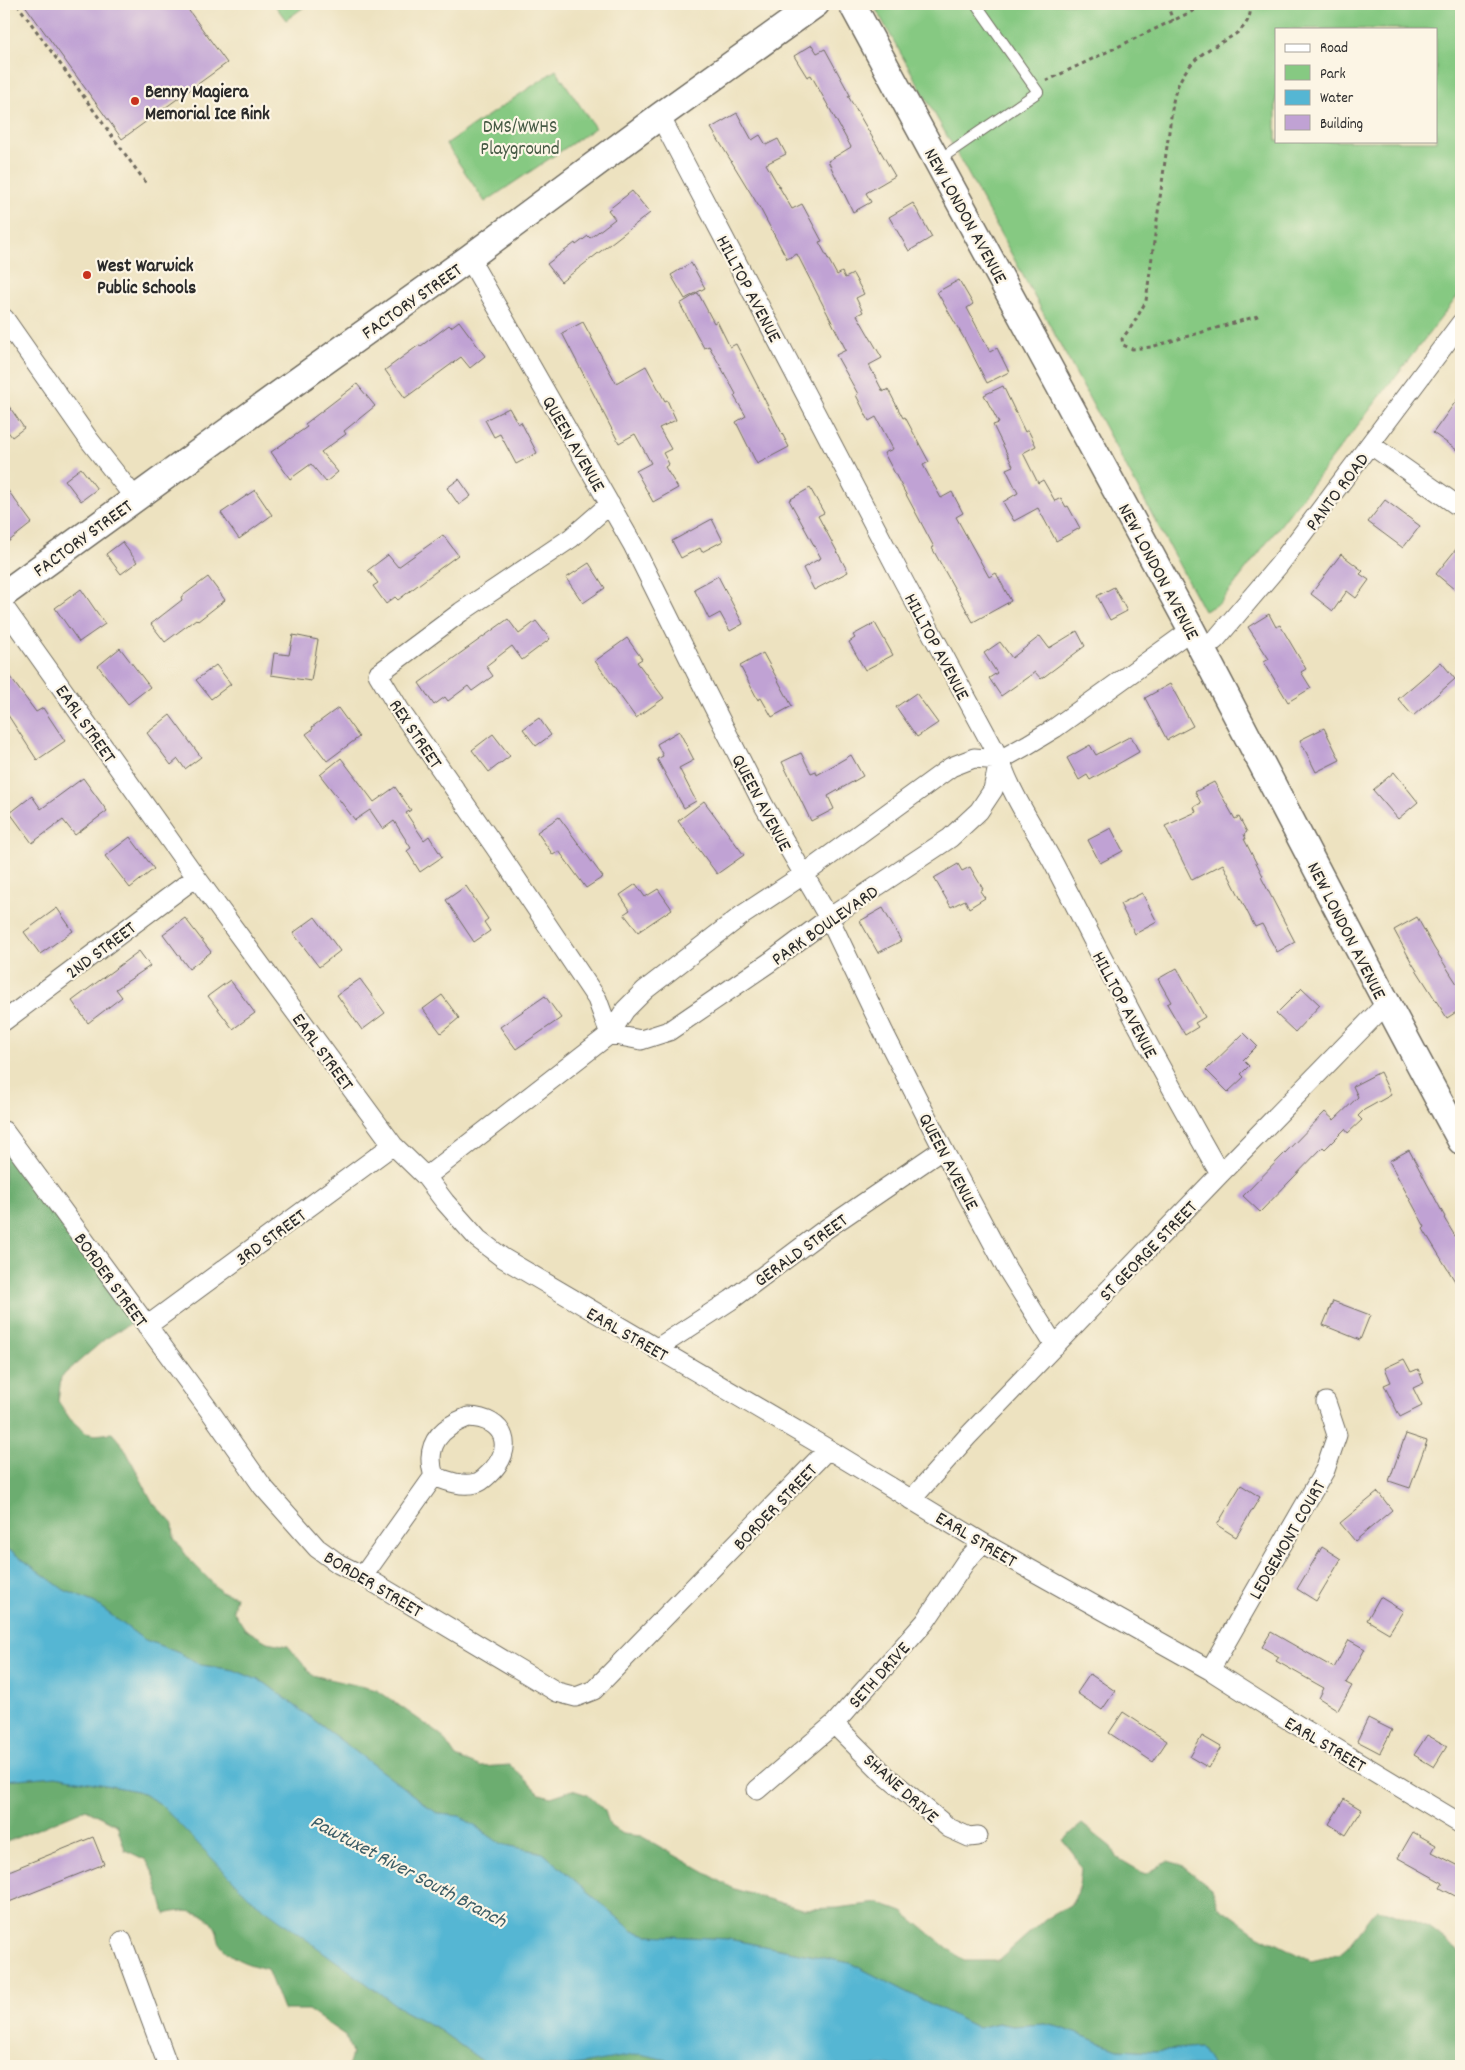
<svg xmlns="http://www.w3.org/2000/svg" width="1465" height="2070" viewBox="0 0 1465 2070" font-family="Dekko,sans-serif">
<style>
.green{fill:#86c982;stroke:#587a56;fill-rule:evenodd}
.forest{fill:#6cad70;stroke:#4c6c4e}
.water{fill:#55b6d3;stroke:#40707f}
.building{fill:#c0a2d4}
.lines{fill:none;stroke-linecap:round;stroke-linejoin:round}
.lane-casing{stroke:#6f6b5f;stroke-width:12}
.street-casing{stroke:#6f6b5f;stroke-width:21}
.secondary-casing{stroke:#6f6b5f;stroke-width:29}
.path{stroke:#6f6b5f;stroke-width:3;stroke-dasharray:4 4;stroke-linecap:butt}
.lane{stroke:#fff;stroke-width:10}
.street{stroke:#fff;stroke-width:19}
.secondary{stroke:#fff;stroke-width:26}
.poi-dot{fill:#c8321e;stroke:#fcf5e5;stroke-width:2}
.labels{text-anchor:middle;stroke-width:4.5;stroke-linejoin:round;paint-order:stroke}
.poi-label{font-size:19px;font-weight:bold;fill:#2b2b2b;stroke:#fcf5e5;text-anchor:start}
.park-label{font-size:19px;fill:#465a45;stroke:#fcf5e5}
.street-label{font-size:19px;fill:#2b2b2b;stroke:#fcf5e5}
.water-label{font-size:20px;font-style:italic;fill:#3a5c66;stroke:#fcf5e5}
</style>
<rect width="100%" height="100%" fill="#fcf5e5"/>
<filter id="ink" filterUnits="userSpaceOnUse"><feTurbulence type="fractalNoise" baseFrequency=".02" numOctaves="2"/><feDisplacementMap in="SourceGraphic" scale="10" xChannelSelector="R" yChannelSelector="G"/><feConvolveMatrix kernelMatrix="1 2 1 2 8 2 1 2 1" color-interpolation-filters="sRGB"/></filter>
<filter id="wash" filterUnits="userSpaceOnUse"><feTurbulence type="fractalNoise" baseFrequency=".0096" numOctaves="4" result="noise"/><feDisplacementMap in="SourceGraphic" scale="20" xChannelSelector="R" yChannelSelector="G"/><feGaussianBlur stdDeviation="1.12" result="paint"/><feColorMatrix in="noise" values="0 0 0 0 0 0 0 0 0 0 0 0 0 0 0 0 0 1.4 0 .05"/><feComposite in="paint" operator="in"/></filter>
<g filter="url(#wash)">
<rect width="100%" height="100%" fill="#ede2c0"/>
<!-- green -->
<path class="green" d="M 274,4 L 308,4 L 286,20 Z
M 873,4 L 1461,4 L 1461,292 L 1220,603 L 1204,611 L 965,168 ZM 1276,29 L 1436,29 L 1436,141 L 1276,141 Z
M 556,70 L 595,128 L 485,202 L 446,144 Z"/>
<!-- forest -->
<path class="forest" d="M 4,1135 L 138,1319 L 105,1339 L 61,1377 L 58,1401 L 70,1419 L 86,1433 L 95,1435 L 112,1433 L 124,1447 L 153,1503 L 173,1524 L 174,1538 L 189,1559 L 221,1592 L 236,1596 L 233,1610 L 245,1629 L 267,1642 L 288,1646 L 312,1675 L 377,1690 L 441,1735 L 456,1757 L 481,1767 L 510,1765 L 540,1794 L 551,1797 L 572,1790 L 588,1795 L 605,1811 L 610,1826 L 622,1834 L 641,1836 L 734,1889 L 802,1909 L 837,1908 L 878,1903 L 903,1912 L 964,1961 L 998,1961 L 1045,1919 L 1070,1905 L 1078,1892 L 1081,1869 L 1074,1854 L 1063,1840 L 1082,1824 L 1111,1847 L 1116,1857 L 1145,1874 L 1168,1861 L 1182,1865 L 1211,1888 L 1218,1906 L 1254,1932 L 1311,1961 L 1342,1954 L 1377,1909 L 1388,1911 L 1428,1927 L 1461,1953 L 1461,2066 L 1212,2066 L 1200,2047 L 1154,2051 L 1118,2049 L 1059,2027 L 1044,2024 L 1012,2026 L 998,2023 L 978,2028 L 850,1963 L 728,1939 L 648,1935 L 633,1931 L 543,1853 L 501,1844 L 460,1816 L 438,1814 L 265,1683 L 234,1670 L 201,1665 L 179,1653 L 143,1639 L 95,1603 L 64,1590 L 11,1551 L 4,1550 Z
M 56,1776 L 138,1791 L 159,1803 L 404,2011 L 435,2027 L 484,2062 L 530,2066 L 348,2066 L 352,2054 L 346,2036 L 308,2010 L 283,2010 L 267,1969 C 251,1965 234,1961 222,1947 C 218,1943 218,1934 216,1929 C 207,1909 182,1909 165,1914 L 154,1874 L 146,1860 L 125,1850 L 117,1825 L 86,1809 L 4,1843 L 4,1780 Z
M 640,2053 L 695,2066 L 569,2066 Z"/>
<!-- water -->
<path class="water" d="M 4,1550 L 11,1551 L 64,1590 L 95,1603 L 143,1639 L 179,1653 L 201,1665 L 234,1670 L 265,1683 L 438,1814 L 460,1816 L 501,1844 L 543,1853 L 633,1931 L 648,1935 L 728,1939 L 850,1963 L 978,2028 L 998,2023 L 1012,2026 L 1044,2024 L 1059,2027 L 1118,2049 L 1154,2051 L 1200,2047 L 1212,2066 L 695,2066 L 640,2054 L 569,2066 L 530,2066 L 484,2062 L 435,2027 L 404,2011 L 251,1899 L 159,1803 L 138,1791 L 56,1776 L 4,1780 Z"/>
<g id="blocks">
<!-- building -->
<path class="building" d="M 24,4 L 184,4 L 227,63 L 122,139 Z
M 812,45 L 817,53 L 825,49 L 850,95 L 848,96 L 895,176 L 866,193 L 871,202 L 853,212 L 828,161 L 851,147 L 811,75 L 807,77 L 794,56 Z
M 737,113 L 752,140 L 760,135 L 766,145 L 778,139 L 786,154 L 766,164 L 792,209 L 802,204 L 822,241 L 819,242 L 837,275 L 842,272 L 845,278 L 853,274 L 864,294 L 856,298 L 863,312 L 857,315 L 882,358 L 869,365 L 883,392 L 888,389 L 903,418 L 905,417 L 929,462 L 923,465 L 941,498 L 952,492 L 963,513 L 956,517 L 989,577 L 996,573 L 1011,601 L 973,622 L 932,548 L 934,547 L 884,453 L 893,449 L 876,417 L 869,421 L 856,395 L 858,394 L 836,355 L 846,350 L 797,254 L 787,259 L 761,210 L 711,128 Z
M 632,191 L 650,213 L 561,282 L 547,264 L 575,243 L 576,245 L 588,236 L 590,238 L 615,219 L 608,210 Z
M 913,203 L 932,237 L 909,251 L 889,217 Z
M 691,263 L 705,288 L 685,299 L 671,275 Z
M 959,280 L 973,304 L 967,308 L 990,352 L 997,348 L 1009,372 L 987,383 L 965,340 L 937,292 Z
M 698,293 L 714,323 L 717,321 L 730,347 L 736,344 L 789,447 L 757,464 L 736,422 L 746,416 L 734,396 L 736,394 L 709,346 L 704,348 L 680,304 Z
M 459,321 L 485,356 L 470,368 L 461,357 L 405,398 L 385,370 L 419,345 L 421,346 L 449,325 L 451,327 Z
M 583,322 L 616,383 L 646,366 L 665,401 L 667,400 L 676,420 L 659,428 L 671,449 L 663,453 L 669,464 L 665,467 L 678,488 L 653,502 L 636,471 L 651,463 L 635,434 L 619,443 L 562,333 Z
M 357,384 L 375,406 L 344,431 L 346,434 L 321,452 L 338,472 L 326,482 L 311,464 L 290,479 L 271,452 L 307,427 L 305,424 Z
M 1003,386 L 1025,432 L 1028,430 L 1036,446 L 1023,453 L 1038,483 L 1043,480 L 1055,501 L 1061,498 L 1066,507 L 1068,506 L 1080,528 L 1056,541 L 1038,508 L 1014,521 L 1003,502 L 1018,493 L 1006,469 L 1013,466 L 993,425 L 999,423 L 984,395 Z
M 1461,394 L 1461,453 L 1433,433 Z
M 4,399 L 24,428 L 12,437 L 4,426 Z
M 509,408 L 518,424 L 521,422 L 537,453 L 516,464 L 500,434 L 494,437 L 485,420 Z
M 81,468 L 97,489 L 81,501 L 65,480 Z
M 459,479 L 471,496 L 459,505 L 447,488 Z
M 4,485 L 32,523 L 4,545 Z
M 810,488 L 824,513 L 818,516 L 848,572 L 814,590 L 803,568 L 821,558 L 789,500 Z
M 255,490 L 272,515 L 239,539 L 221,513 Z
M 1385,500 L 1420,526 L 1403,548 L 1368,522 Z
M 712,519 L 723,541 L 702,552 L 700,548 L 681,558 L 672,541 Z
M 443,535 L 458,555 L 398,600 L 395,597 L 386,604 L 373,586 L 378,583 L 368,570 L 388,555 L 398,567 Z
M 122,542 L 137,562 L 121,574 L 106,554 Z
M 1461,543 L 1461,595 L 1436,574 Z
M 1341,554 L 1363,571 L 1360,574 L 1369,580 L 1356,598 L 1347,591 L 1333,611 L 1311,594 Z
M 589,563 L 605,588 L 583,603 L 566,578 Z
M 718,576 L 743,624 L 730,631 L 720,613 L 709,619 L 694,589 Z
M 208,577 L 225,600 L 198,621 L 196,619 L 165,642 L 151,624 L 182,600 L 181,597 Z
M 1114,587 L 1127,611 L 1110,620 L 1097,596 Z
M 81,589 L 105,624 L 79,642 L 55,608 Z
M 1269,614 L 1276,627 L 1280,625 L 1306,669 L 1301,672 L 1311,688 L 1288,702 L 1264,662 L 1269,659 L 1248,627 Z
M 508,619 L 519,634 L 536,621 L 550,639 L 522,660 L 512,646 L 486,666 L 493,676 L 472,691 L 468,686 L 448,701 L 445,697 L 434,705 L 419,683 Z
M 875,623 L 893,655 L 865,670 L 849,642 L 855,638 L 853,635 Z
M 1077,631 L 1085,646 L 1041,679 L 1035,672 L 1001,696 L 989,678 L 997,673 L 984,653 L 1000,642 L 1012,658 L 1040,636 L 1049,648 Z
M 293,635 L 318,640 L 311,681 L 271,675 L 274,653 L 289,655 Z
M 627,638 L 642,659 L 637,662 L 664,698 L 636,718 L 595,661 Z
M 120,648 L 150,687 L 128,704 L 98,666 Z
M 763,653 L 792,706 L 772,717 L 761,698 L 758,700 L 740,666 Z
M 1441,662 L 1455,679 L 1413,716 L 1398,699 Z
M 216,665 L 231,684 L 211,699 L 196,680 Z
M 4,669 L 36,712 L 43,708 L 65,741 L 37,760 L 4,709 Z
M 1170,684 L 1193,726 L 1167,740 L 1145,698 Z
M 916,693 L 938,723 L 917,737 L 896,707 Z
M 338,708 L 359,737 L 327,761 L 306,734 L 313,729 L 312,727 Z
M 170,715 L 201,757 L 185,769 L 178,759 L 171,765 L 147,733 Z
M 539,718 L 551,735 L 536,746 L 523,729 Z
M 1324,728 L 1340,760 L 1316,772 L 1300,740 Z
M 679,731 L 694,760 L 679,768 L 696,801 L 684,808 L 657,759 L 663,756 L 657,744 Z
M 493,734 L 510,756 L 489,772 L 472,750 Z
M 1131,736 L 1139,752 L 1090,780 L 1087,775 L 1079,780 L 1067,758 L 1090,745 L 1096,755 Z
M 801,753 L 811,773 L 816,771 L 817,775 L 851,755 L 863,776 L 828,796 L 834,809 L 811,821 L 782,762 Z
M 341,758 L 374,802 L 395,787 L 411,810 L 406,813 L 424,840 L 429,836 L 442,857 L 420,872 L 407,851 L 411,848 L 394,821 L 383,829 L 370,810 L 355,820 L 320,775 Z
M 1394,772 L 1418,802 L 1398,819 L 1373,790 Z
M 83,778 L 107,811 L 75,835 L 63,820 L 32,843 L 10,813 L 32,796 L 41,809 Z
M 1214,782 L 1235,819 L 1239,817 L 1247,832 L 1244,834 L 1246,839 L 1244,839 L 1263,876 L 1261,877 L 1295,942 L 1277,952 L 1262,924 L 1255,927 L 1223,864 L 1192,880 L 1165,826 L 1196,812 L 1194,807 L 1201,803 L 1195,792 Z
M 704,801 L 744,855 L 717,874 L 678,821 Z
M 559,817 L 603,877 L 586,888 L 559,851 L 553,855 L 537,832 Z
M 1111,828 L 1123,851 L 1100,863 L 1088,840 Z
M 130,837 L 154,869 L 130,888 L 105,856 Z
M 958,864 L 962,871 L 970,867 L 983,889 L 980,891 L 985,898 L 969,908 L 965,900 L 951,907 L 934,878 Z
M 636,884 L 645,897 L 658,889 L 672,909 L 638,932 L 624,914 L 630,910 L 620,895 Z
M 466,886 L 488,919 L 484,922 L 490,931 L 474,942 L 446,900 Z
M 1142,893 L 1157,922 L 1135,934 L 1120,904 Z
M 57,908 L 73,931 L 40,954 L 24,932 Z
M 883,908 L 901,941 L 878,953 L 860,921 Z
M 315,917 L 340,951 L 319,967 L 293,933 Z
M 1417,917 L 1434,948 L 1461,990 L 1461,1009 L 1447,1018 L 1412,963 L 1394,930 Z
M 185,918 L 211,952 L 189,969 L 163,934 Z
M 139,951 L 150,966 L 116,989 L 122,997 L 88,1023 L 72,1001 Z
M 1177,968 L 1205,1017 L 1195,1023 L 1198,1027 L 1185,1035 L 1167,1004 L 1171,1002 L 1158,979 Z
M 360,979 L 385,1013 L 362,1030 L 337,995 Z
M 230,980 L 255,1013 L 233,1029 L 208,996 Z
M 1302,988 L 1320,1005 L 1295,1032 L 1276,1014 Z
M 442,995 L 459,1018 L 441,1033 L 423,1009 Z
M 545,996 L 561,1018 L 516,1049 L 500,1027 Z
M 1244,1033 L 1257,1046 L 1243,1060 L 1249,1066 L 1241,1074 L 1244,1077 L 1228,1092 L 1206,1070 Z
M 1380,1072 L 1391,1095 L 1364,1110 L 1358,1116 L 1362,1120 L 1348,1133 L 1345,1129 L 1325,1149 L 1323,1147 L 1260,1212 L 1243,1196 L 1325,1112 L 1334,1120 L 1358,1097 L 1353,1086 Z
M 1409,1150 L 1445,1217 L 1444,1218 L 1461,1246 L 1461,1291 L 1423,1229 L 1425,1227 L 1389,1161 Z
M 1333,1301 L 1370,1315 L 1360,1340 L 1323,1325 Z
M 1404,1359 L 1411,1372 L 1418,1369 L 1424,1383 L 1413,1388 L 1422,1406 L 1400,1417 L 1384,1385 L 1391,1382 L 1385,1368 Z
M 1406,1434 L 1427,1441 L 1410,1488 L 1389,1481 Z
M 1241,1485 L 1260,1497 L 1236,1537 L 1217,1525 Z
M 1378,1492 L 1392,1510 L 1355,1541 L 1340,1523 Z
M 1322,1547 L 1341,1559 L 1316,1601 L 1297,1589 Z
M 1380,1597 L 1403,1611 L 1389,1633 L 1367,1620 Z
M 1271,1632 L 1334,1668 L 1349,1640 L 1365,1649 L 1346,1683 L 1352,1686 L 1338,1710 L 1319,1698 L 1324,1688 L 1276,1661 L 1279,1657 L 1262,1647 Z
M 1090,1674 L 1115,1691 L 1102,1710 L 1077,1693 Z
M 1123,1712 L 1167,1741 L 1153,1762 L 1109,1733 Z
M 1368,1718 L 1392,1730 L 1380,1753 L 1357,1741 Z
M 1427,1735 L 1447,1746 L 1434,1767 L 1414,1755 Z
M 1202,1736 L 1221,1747 L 1209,1768 L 1190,1757 Z
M 1344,1799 L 1362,1810 L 1346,1835 L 1329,1824 Z
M 1413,1832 L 1436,1845 L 1432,1852 L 1461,1867 L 1461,1899 L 1440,1888 L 1443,1883 L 1398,1858 Z
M 93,1837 L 104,1864 L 4,1904 L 4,1873 Z"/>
</g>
</g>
<g filter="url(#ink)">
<use href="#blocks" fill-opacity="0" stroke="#6f6b5f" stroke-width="1"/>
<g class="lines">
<!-- lane casing -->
<g class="lane-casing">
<path id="lane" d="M 937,161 L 1038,92 L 976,4"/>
</g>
<!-- street casing -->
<g class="street-casing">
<path id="street" d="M 660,116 L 904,582 L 1000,760 C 1013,799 1038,833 1057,870 C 1109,973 1163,1074 1220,1174
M 469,258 L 633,545 L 701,682 L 763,804 L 829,918 L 884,1033 L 943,1149 L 1007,1269 L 1055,1346
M 4,318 L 90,441 L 135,498
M 1371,445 L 1461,508
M 610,504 L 571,538 L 461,612 L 378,674 L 401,712 L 495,847 L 597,999 L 610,1034
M 4,607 L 196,877 L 393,1145 L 426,1177 L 445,1202 L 478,1239 L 503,1258 L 828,1449 L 983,1543 L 1210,1670 L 1279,1714 L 1461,1824
M 1202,651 L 1216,639 L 1279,565 L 1461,323
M 4,1021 L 196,877
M 610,1034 L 641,1040 L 669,1031 L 770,962 L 829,918 L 950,838 L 979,811 L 993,790 L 999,761
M 4,1131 L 212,1414 L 263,1487 L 317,1548 L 339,1564 L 363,1576 L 557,1692 L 576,1697 L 594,1690 L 828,1449
M 426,1177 L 610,1034 L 625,1010 L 645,990 L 741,916 L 803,875 L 951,767 L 974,758 L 1000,760 L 1027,745 L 1055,728 L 1191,630
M 147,1326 L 393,1145
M 656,1349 L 731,1300 L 823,1231 L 943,1149
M 468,1417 C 506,1418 516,1449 489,1474 C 486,1477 481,1482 476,1483 C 462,1487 447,1481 434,1476 C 424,1445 440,1428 468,1417 Z
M 911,1500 L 967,1437 L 1220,1174 L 1386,1004
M 363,1576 L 434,1476
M 1210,1670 L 1325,1470 L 1337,1435 L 1326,1402
M 834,1724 L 885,1775 L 949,1828 L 969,1837 L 978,1836
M 757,1790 L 834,1724 L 925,1622 L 966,1561 L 983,1543
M 122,1941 L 168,2066"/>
</g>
<!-- secondary casing -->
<g class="secondary-casing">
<path id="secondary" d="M 852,4 C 963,212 1078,417 1189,625 C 1280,797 1368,971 1461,1141
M 4,594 L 279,394 L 469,258 L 660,116 L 816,4"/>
</g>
<!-- path -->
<path class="path" d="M 17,4 L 146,183
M 1167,4 L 1173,21
M 1251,4 C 1251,37 1220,38 1200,56 C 1186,67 1176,84 1173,102 L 1146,301 L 1134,323 L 1122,339 L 1123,345 L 1132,349 L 1151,347 L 1261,315
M 1046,81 L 1197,9 L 1204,4"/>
<!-- lane -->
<use href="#lane" class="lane"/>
<!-- street -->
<use href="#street" class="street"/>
<!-- secondary -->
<use href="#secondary" class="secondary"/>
</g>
</g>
<!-- markers -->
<g class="poi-dot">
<circle cx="135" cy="101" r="5"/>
<circle cx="87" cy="275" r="5"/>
</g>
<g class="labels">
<!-- poi labels -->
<g class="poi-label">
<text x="145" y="97">Benny Magiera<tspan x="145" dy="22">Memorial Ice Rink</tspan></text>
<text x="97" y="271">West Warwick<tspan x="97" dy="22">Public Schools</tspan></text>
</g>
<!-- park labels -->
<g class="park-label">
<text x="520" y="132">DMS/WWHS<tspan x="520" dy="22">Playground</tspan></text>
</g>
<!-- street labels -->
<g class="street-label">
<text transform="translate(967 215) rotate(61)" y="7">NEW LONDON AVENUE</text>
<text transform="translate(750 288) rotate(62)" y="7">HILLTOP AVENUE</text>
<text transform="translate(411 300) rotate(-35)" y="7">FACTORY STREET</text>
<text transform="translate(575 443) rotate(60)" y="7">QUEEN AVENUE</text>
<text transform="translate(1336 491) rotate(-53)" y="7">PANTO ROAD</text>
<text transform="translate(82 537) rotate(-36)" y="7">FACTORY STREET</text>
<text transform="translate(1160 571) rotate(62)" y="7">NEW LONDON AVENUE</text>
<text transform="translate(938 646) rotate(62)" y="7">HILLTOP AVENUE</text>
<text transform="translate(87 723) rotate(55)" y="7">EARL STREET</text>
<text transform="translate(417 733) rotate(56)" y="7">REX STREET</text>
<text transform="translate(763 802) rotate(62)" y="7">QUEEN AVENUE</text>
<text transform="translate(824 924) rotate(-35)" y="7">PARK BOULEVARD</text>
<text transform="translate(1348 930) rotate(63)" y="7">NEW LONDON AVENUE</text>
<text transform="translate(100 949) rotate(-37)" y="7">2ND STREET</text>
<text transform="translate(1126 1004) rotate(62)" y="7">HILLTOP AVENUE</text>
<text transform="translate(324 1051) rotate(54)" y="7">EARL STREET</text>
<text transform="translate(950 1161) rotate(62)" y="7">QUEEN AVENUE</text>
<text transform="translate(270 1236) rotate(-36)" y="7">3RD STREET</text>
<text transform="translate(800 1249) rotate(-36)" y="7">GERALD STREET</text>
<text transform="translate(1147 1250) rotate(-46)" y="7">ST GEORGE STREET</text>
<text transform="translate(112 1279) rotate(54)" y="7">BORDER STREET</text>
<text transform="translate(628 1333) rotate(30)" y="7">EARL STREET</text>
<text transform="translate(774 1506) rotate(-46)" y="7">BORDER STREET</text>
<text transform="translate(977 1538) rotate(31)" y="7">EARL STREET</text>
<text transform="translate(1286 1539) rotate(-60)" y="7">LEDGEMONT COURT</text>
<text transform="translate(374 1583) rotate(31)" y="7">BORDER STREET</text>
<text transform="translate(878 1674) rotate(-48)" y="7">SETH DRIVE</text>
<text transform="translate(1326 1743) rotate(31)" y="7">EARL STREET</text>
<text transform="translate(902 1787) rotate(42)" y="7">SHANE DRIVE</text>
</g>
<!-- water labels -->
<g class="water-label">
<text transform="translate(409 1870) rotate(28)" y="7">Pawtuxet River South Branch</text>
</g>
</g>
<!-- margin -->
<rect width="1465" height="2070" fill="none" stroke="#fcf5e5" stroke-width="20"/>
<!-- legend -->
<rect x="1275" y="28" width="162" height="115" fill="#fcf5e5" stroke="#a8a49b"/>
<rect x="1285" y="44" width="25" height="8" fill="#ffffff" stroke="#a8a49b"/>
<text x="1320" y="52" font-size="15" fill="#2b2b2b">Road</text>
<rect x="1285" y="65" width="25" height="15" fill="#86c982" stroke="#a8a49b"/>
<text x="1320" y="78" font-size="15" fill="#2b2b2b">Park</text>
<rect x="1285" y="90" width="25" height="15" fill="#55b6d3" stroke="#a8a49b"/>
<text x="1320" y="102" font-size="15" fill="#2b2b2b">Water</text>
<rect x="1285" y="115" width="25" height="15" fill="#c0a2d4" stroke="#a8a49b"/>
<text x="1320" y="128" font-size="15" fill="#2b2b2b">Building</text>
</svg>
